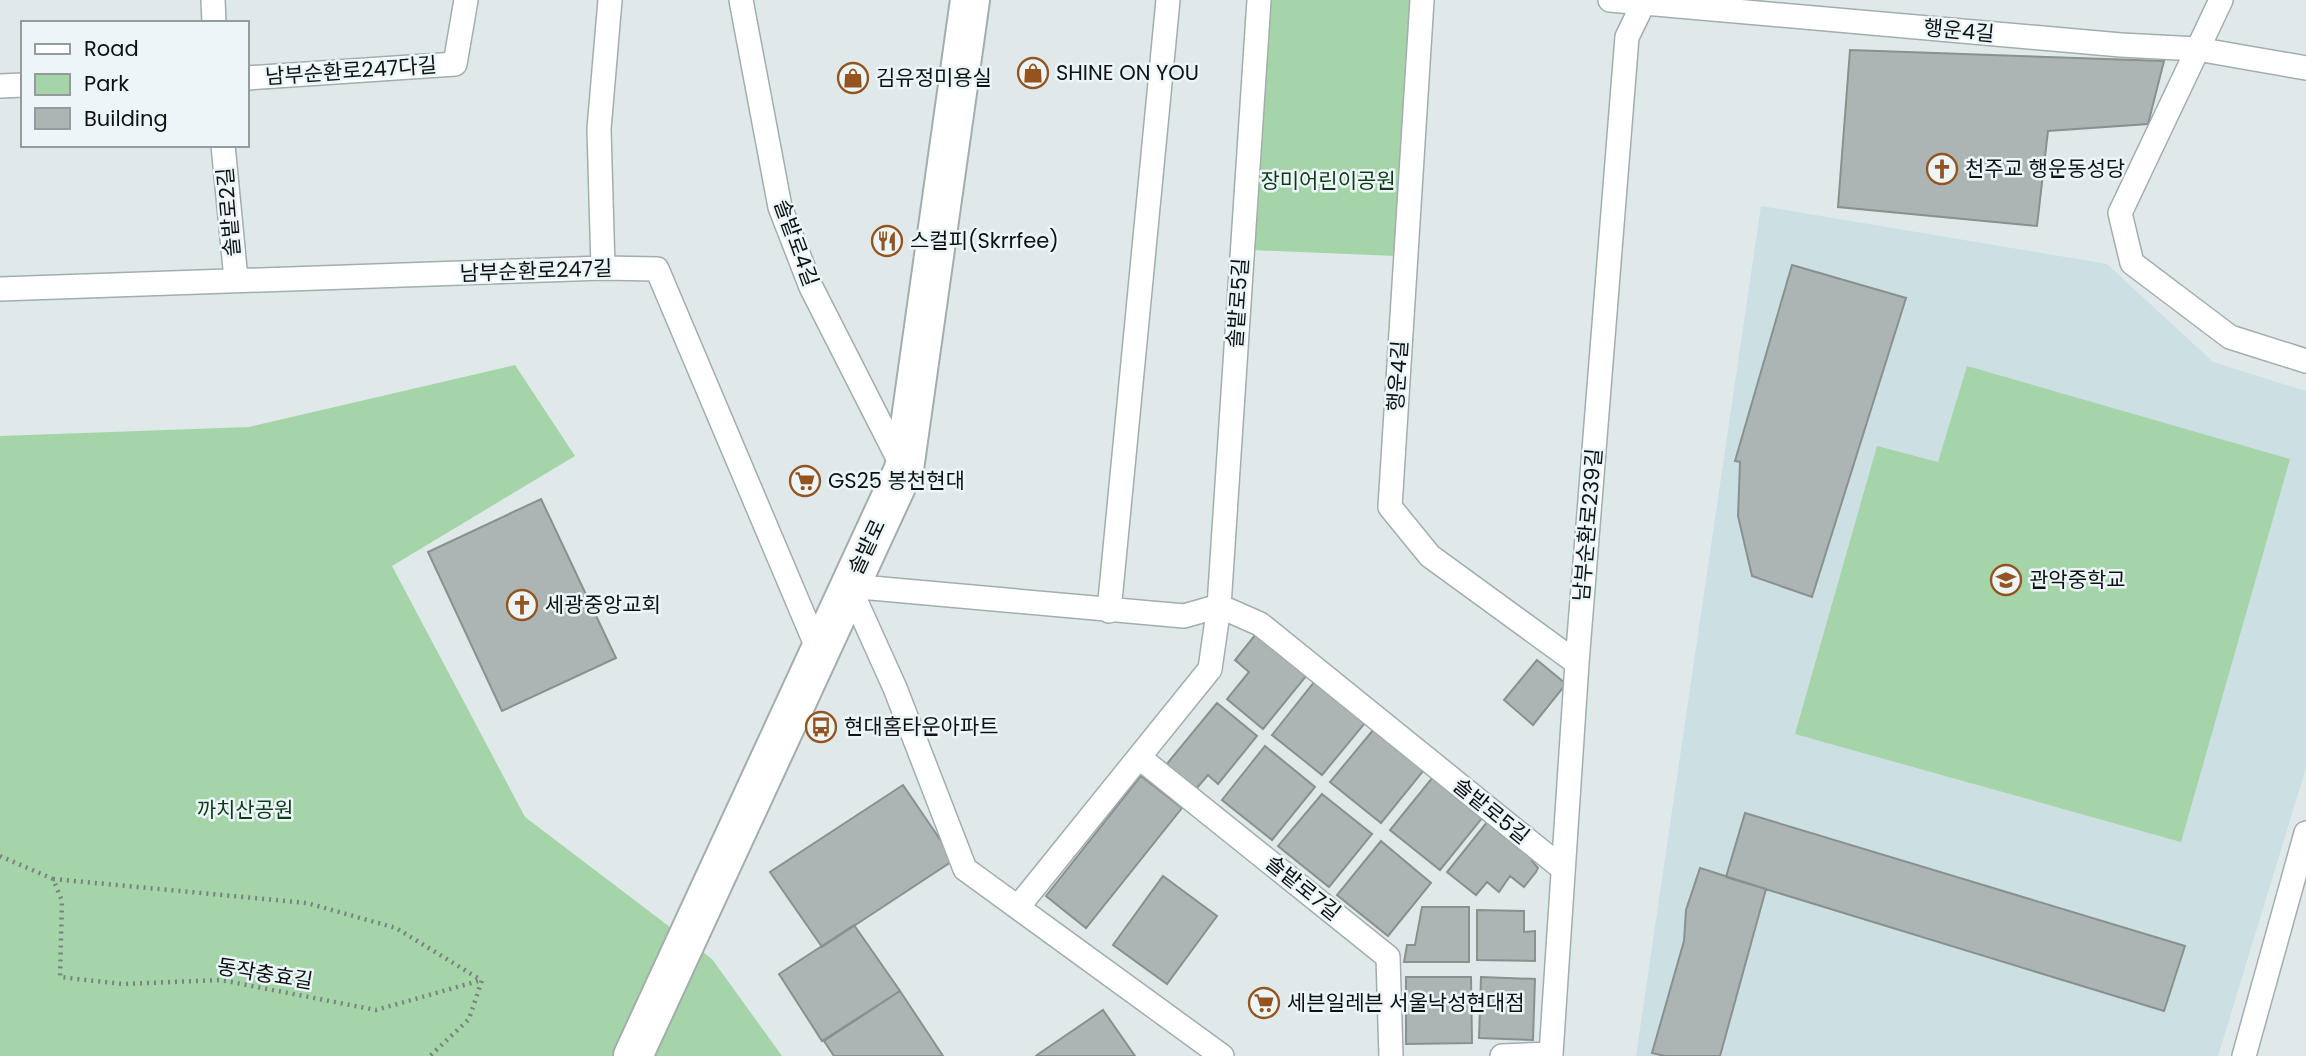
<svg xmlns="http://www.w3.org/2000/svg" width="2306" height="1056" viewBox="0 0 2306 1056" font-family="Poppins,'Noto Sans KR',sans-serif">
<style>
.built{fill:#ccdfe2}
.green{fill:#a5d4a8}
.building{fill:#acb5b3;stroke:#89918f;stroke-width:2}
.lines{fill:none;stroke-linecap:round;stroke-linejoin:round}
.service-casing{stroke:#a3adae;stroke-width:26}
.tertiary-casing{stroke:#a3adae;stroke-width:42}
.path{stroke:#7a8182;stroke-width:4.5;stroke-dasharray:2 5;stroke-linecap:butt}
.service{stroke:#fff;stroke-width:23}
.tertiary{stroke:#fff;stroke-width:38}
.labels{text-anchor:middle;stroke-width:5;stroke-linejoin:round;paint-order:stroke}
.street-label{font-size:21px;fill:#0e1212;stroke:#ecf6f8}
.poi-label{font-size:21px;fill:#0e1212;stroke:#ecf6f8;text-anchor:start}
.park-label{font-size:21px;fill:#0e3b16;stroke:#ecf6f8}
</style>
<rect width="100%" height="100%" fill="#dfe9ea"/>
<!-- built -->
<path class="built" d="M 1761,206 L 2107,264 L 2213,362 L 2306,391 L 2306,768 L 2218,1056 L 1636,1056 Z"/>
<!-- green -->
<path class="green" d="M 1269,0 L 1411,0 L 1395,256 L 1251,250 Z
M 515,365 L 575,456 L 392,566 L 525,817 L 712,959 L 782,1056 L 0,1056 L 0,436 L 249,427 Z
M 1967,366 L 2290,459 L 2181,842 L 1795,734 L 1877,446 L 1938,462 Z"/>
<!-- building -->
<path class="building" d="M 1850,50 L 2164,61 L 2148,124 L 2048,131 L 2037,226 L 1838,207 Z
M 1792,265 L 1906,298 L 1812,597 L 1752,576 L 1738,516 L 1740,462 L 1735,461 Z
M 541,499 L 616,658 L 502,711 L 428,552 Z
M 1256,634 L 1307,675 L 1263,729 L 1227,699 L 1249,672 L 1235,660 Z
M 1537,660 L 1566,684 L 1533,725 L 1504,700 Z
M 1315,681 L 1365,723 L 1322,775 L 1272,735 Z
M 1217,703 L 1257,736 L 1218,784 L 1208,775 L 1196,789 L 1166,765 Z
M 1374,729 L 1424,770 L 1381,823 L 1330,782 Z
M 1265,746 L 1315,787 L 1272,840 L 1222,800 Z
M 1141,776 L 1182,808 L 1086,928 L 1046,896 Z
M 1433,777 L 1483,817 L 1440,870 L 1390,830 Z
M 903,785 L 954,860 L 822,947 L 770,872 Z
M 1322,794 L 1372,834 L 1329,887 L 1278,846 Z
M 1745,813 L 2185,946 L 2164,1011 L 1726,877 Z
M 1488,821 L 1535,858 L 1532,861 L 1538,868 L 1536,872 L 1524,887 L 1510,876 L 1499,892 L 1487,882 L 1476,895 L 1447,872 Z
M 1381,841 L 1431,883 L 1388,936 L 1337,895 Z
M 1700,868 L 1766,889 L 1720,1056 L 1665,1056 L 1652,1053 L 1684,941 L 1686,910 Z
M 1163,876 L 1217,916 L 1167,984 L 1113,945 Z
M 1422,907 L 1469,907 L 1469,962 L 1404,962 L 1407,945 L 1415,945 Z
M 1477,910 L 1524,911 L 1524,932 L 1535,931 L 1535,961 L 1477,960 Z
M 854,925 L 900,991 L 822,1041 L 779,974 Z
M 1406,977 L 1471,977 L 1472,1043 L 1406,1044 Z
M 1481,977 L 1535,979 L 1533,1040 L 1479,1038 Z
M 900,991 L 943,1056 L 834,1056 L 824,1041 Z
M 1103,1010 L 1135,1056 L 1036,1056 L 1037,1055 Z"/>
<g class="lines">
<!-- service casing -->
<g class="service-casing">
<path id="service" d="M 213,0 L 214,23
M 741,0 L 780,207 L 811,287 L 902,466
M 1259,0 L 1219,606 L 1260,624 L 1562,868
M 1422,0 L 1390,507 L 1430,556 L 1577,663
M 1610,0 L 2121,45 L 2197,49 L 2306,68
M 2221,0 L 2120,213 L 2132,263 L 2230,337 L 2306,361
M 247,78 L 455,64 L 466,0
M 0,86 L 23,85
M 223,145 L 236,279
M 603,268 L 599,129 L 610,0
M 0,289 L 603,268 L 657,269 L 819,652
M 1109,611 L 1168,0
M 1140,758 L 1388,957 L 1391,1056
M 1018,907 L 1210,669 L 1219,606 L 1184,616 L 849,586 L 895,688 L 965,869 L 1222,1056
M 1502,1056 L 1551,1054 L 1577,663 L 1627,37 L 1645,0
M 2244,1056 L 2306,833"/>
</g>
<!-- tertiary casing -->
<g class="tertiary-casing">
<path id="tertiary" d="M 633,1056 L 904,469 L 970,0"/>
</g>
<!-- path -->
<path class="path" d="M 0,856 L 53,879 L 62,901 L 60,977 L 123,984 L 221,980 L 376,1010 L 482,980 L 469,1019 L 430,1056
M 53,879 L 307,903 L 396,928 L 481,980"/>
<!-- service -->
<use href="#service" class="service"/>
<!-- tertiary -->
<use href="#tertiary" class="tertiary"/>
</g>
<!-- icons -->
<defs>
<g id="shop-ring" transform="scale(1.575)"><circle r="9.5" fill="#ecf6f8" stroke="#95541f" stroke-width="1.5"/><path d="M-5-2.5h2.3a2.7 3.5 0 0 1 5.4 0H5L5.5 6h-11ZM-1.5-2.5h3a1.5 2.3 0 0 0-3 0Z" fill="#95541f"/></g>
<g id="church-ring" transform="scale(1.575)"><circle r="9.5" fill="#ecf6f8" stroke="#95541f" stroke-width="1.5"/><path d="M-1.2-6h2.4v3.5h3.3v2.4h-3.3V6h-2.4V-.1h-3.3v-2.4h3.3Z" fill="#95541f"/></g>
<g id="restaurant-ring" transform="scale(1.575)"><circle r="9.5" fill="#ecf6f8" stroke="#95541f" stroke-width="1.5"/><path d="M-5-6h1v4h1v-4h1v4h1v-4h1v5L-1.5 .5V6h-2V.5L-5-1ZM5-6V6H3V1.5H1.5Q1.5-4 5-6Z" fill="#95541f"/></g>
<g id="supermarket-ring" transform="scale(1.575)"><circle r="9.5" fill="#ecf6f8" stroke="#95541f" stroke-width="1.5"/><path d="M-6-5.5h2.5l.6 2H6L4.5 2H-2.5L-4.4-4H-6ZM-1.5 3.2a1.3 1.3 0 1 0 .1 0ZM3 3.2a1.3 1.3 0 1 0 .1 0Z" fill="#95541f"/></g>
<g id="school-ring" transform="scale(1.575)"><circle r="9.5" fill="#ecf6f8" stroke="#95541f" stroke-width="1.5"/><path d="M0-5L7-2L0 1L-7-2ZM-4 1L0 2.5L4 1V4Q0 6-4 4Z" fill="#95541f"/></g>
<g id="bus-ring" transform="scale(1.575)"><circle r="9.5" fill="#ecf6f8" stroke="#95541f" stroke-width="1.5"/><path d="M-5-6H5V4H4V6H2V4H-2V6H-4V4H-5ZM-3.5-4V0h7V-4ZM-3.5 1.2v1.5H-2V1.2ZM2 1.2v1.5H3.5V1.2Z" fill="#95541f"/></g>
</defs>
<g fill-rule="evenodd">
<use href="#shop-ring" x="1033" y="73"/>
<use href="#shop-ring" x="853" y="78"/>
<use href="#church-ring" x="1942" y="169"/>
<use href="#restaurant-ring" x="887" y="241"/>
<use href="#supermarket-ring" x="805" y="481"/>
<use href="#school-ring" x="2006" y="580"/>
<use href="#church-ring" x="522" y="605"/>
<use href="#bus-ring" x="821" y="727"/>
<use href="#supermarket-ring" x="1264" y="1003"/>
</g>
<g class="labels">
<!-- street labels -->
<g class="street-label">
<text transform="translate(1959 31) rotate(5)" y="7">행운4길</text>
<text transform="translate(351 71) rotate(-4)" y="7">남부순환로247다길</text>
<text transform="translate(229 212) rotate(-95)" y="7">솔밭로2길</text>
<text transform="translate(796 243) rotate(70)" y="7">솔밭로4길</text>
<text transform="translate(536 271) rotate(-2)" y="7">남부순환로247길</text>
<text transform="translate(1238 303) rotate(-86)" y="7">솔밭로5길</text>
<text transform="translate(1398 376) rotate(-86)" y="7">행운4길</text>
<text transform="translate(1588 525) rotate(-85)" y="7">남부순환로239길</text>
<text transform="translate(867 547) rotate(-65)" y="7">솔밭로</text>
<text transform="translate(1491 811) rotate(39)" y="7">솔밭로5길</text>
<text transform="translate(1303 888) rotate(39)" y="7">솔밭로7길</text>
<text transform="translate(265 974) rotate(9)" y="7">동작충효길</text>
</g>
<!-- poi labels -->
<g class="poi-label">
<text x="1056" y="80">SHINE ON YOU</text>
<text x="876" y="85">김유정미용실</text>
<text x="1965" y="176">천주교 행운동성당</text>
<text x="910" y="248">스컬피(Skrrfee)</text>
<text x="828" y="488">GS25 봉천현대</text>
<text x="2029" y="587">관악중학교</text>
<text x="545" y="612">세광중앙교회</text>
<text x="844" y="734">현대홈타운아파트</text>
<text x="1287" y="1010">세븐일레븐 서울낙성현대점</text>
</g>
<!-- park labels -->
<g class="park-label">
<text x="1328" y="188">장미어린이공원</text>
<text x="245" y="817">까치산공원</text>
</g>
</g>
<!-- legend -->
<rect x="21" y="21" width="228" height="126" fill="#ecf6f8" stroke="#939b9c" stroke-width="2"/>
<rect x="35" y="44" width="35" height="10" fill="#ffffff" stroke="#939b9c" stroke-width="2"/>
<text x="84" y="56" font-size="21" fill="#0e1212">Road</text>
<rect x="35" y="74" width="35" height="21" fill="#a5d4a8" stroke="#939b9c" stroke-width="2"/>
<text x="84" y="91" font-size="21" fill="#0e1212">Park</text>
<rect x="35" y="108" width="35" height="21" fill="#acb5b3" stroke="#939b9c" stroke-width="2"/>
<text x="84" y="126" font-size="21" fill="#0e1212">Building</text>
</svg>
